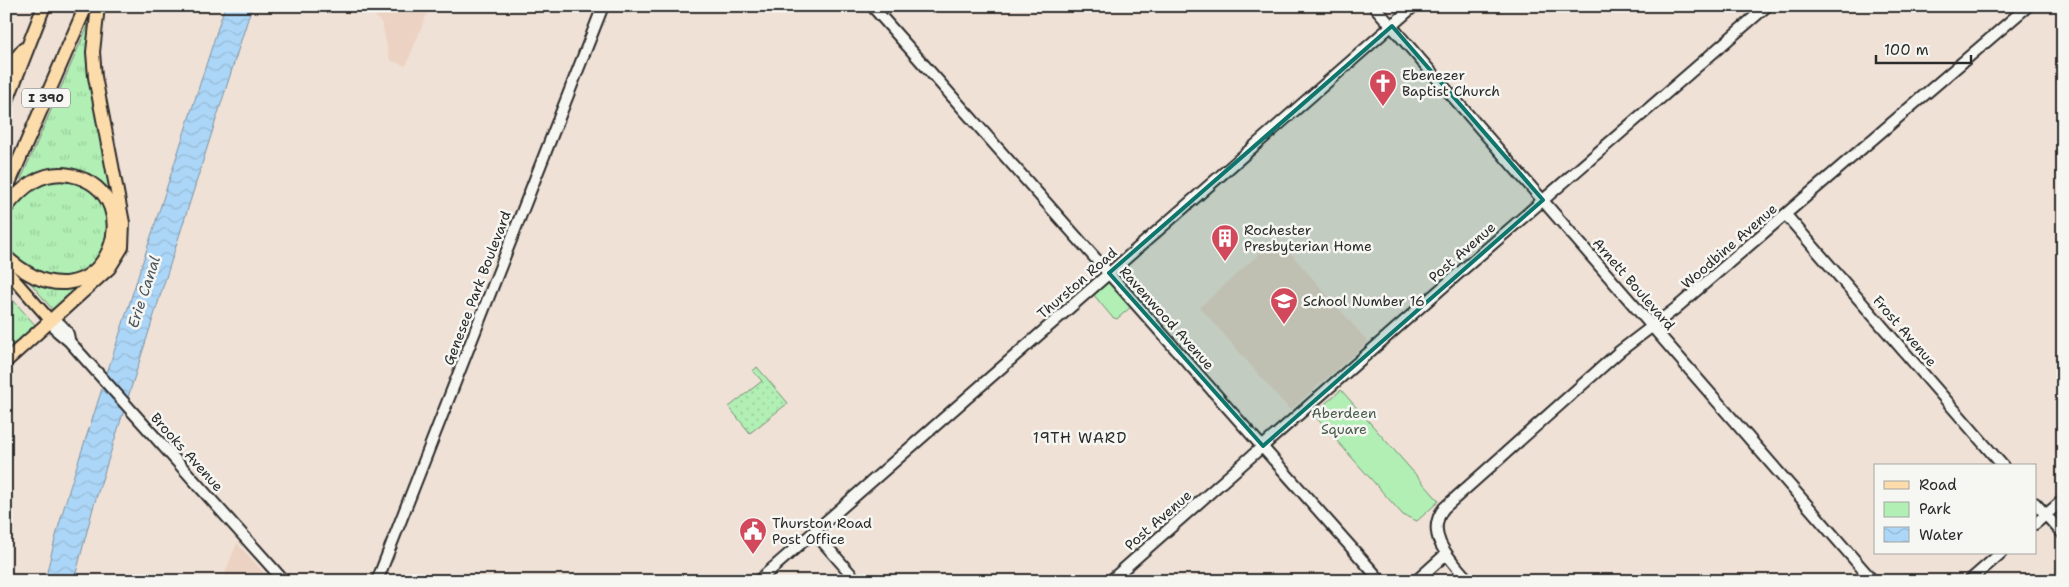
<svg xmlns="http://www.w3.org/2000/svg" width="2069" height="587" viewBox="0 0 2069 587" font-family="'Shantell Sans',sans-serif">
<style>
.built{fill:#ecd2c2}
.grass{fill:url(#grass-tufts);stroke:#6e8d70}
.park{fill:#b1efb5;stroke:#6e8d70}
.garden{fill:url(#garden-dots);stroke:#6e8d70}
.water{fill:url(#water-waves);stroke:#7892a5}
.lines{fill:none;stroke-linecap:round;stroke-linejoin:round}
.secondary-casing{stroke:#2b2b2b;stroke-width:14}
.primary-casing{stroke:#2b2b2b;stroke-width:14}
.highway-casing{stroke:#2b2b2b;stroke-width:16}
.secondary{stroke:#f6f6f2;stroke-width:10}
.primary{stroke:#fddcac;stroke-width:10}
.highway{stroke:#fddcac;stroke-width:12}
.marked{fill:#0f766e;fill-opacity:0.2;stroke:#0f766e;stroke-width:4;stroke-linejoin:round}
.labels{text-anchor:middle;stroke-width:5;stroke-linejoin:round;paint-order:stroke}
.shield{fill:#f6f6f2;stroke:#686867;stroke-width:1}
.shield-label{font-size:12px;font-weight:bold;fill:#2b2b2b}
.poi-label{font-size:14px;fill:#2b2b2b;stroke:#f6f6f2;text-anchor:start}
.street-label{font-size:14px;fill:#2b2b2b;stroke:#f6f6f2}
.park-label{font-size:14px;fill:#4c5c4e;stroke:#f6f6f2}
.water-label{font-size:15px;font-style:italic;fill:#4b565e;stroke:#f6f6f2}
.neighbourhood-label{font-size:15px;letter-spacing:1px;fill:#2b2b2b;stroke:#f6f6f2}
</style>
<defs>
<pattern id="grass-tufts" width="24" height="20" patternUnits="userSpaceOnUse" patternTransform="scale(1.25)"><rect width="24" height="20" fill="#b1efb5"/><path d="M3 7l-1-3M5 7V3M7 7l1-3M15 17l-1-3M17 17v-4M19 17l1-3" fill="none" stroke="#98cd9c"/></pattern>
<pattern id="garden-dots" width="8" height="8" patternUnits="userSpaceOnUse" patternTransform="scale(1.25)"><rect width="8" height="8" fill="#b1efb5"/><path d="M2 2h.1M6 6h.1" fill="none" stroke="#98cd9c" stroke-width="1.8" stroke-linecap="round"/></pattern>
<pattern id="water-waves" width="16" height="10" patternUnits="userSpaceOnUse" patternTransform="scale(1.25)"><rect width="16" height="10" fill="#acd6f7"/><path d="M0 5q4-4 8 0t8 0" fill="none" stroke="#94b8d4"/></pattern>
</defs>
<rect width="100%" height="100%" fill="#f0e1d6"/>
<filter id="ink" filterUnits="userSpaceOnUse"><feTurbulence type="fractalNoise" baseFrequency=".02" numOctaves="2"/><feDisplacementMap in="SourceGraphic" scale="10" xChannelSelector="R" yChannelSelector="G"/><feConvolveMatrix kernelMatrix="1 2 1 2 8 2 1 2 1" color-interpolation-filters="sRGB"/></filter>
<g filter="url(#ink)">
<!-- built -->
<path class="built" d="M 367,6 L 430,6 L 406,66 L 390,60 L 382,24 Z
M 1277,238 L 1368,342 L 1290,410 L 1200,307 Z
M 237,543 L 271,581 L 222,581 Z"/>
<!-- grass -->
<path class="grass" d="M 93,14 L 113,197 L 110,199 L 80,173 L 24,183 L 21,179 Z
M 62,178 L 87,187 L 98,196 L 105,208 L 109,240 L 94,266 L 74,278 L 42,276 L 12,255 L 6,249 L 6,220 L 12,210 L 32,185 Z
M 24,275 C 48,287 55,290 82,282 L 84,287 L 53,310 Z
M 6,292 L 36,326 L 6,354 Z"/>
<!-- park -->
<path class="park" d="M 1108,280 L 1132,306 L 1117,319 L 1112,317 L 1093,294 Z
M 1341,390 L 1439,501 L 1417,521 L 1403,515 L 1313,414 Z"/>
<!-- garden -->
<path class="garden" d="M 757,367 L 788,403 L 750,433 L 729,407 L 762,381 L 753,371 Z"/>
<!-- water -->
<path class="water" d="M 225,6 L 252,6 L 93,508 L 74,581 L 45,581 C 57,526 74,473 92,420 Z"/>
<g class="lines">
<!-- secondary casing -->
<g class="secondary-casing">
<path id="secondary" d="M 872,6 L 1381,581
M 1374,6 L 1873,581
M 1786,215 L 2003,466
M 51,321 L 57,331 L 69,341 L 284,581
M 53,322 L 59,323 C 65,329 69,332 69,341
M 2035,503 L 2063,534
M 2035,524 L 2063,500
M 814,532 L 857,581
M 377,581 L 603,6
M 758,581 L 1414,6
M 1110,581 L 1459,273 L 1767,6
M 1416,581 L 1446,554
M 1469,581 C 1452,561 1423,535 1444,508 L 1620,351 L 1675,309 L 2028,6
M 1969,581 L 2001,553"/>
</g>
<!-- primary casing -->
<g class="primary-casing">
<path id="primary" d="M 6,270 L 51,321"/>
</g>
<!-- highway casing -->
<g class="highway-casing">
<path id="highway" d="M 6,70 L 24,49
M 6,103 L 44,6
M 6,190 L 86,6
M 6,208 C 22,187 42,170 70,175 C 158,193 101,342 6,257
M 6,361 L 109,268 L 122,247 L 123,223 L 95,77 L 93,52 L 98,6"/>
</g>
<!-- secondary -->
<use href="#secondary" class="secondary"/>
<!-- primary -->
<use href="#primary" class="primary"/>
<!-- highway -->
<use href="#highway" class="highway"/>
</g>
</g>
<!-- marked area -->
<path class="marked" d="M 1392,26 L 1543,200 L 1263,446 L 1109,273 Z"/>
<!-- icons -->
<defs>
<g id="church-pin" transform="scale(1.4375)"><path d="M0 17L-7.5 6A9.5 9.5 0 1 1 7.5 6Z" fill="#d1495b" stroke="#f6f6f2"/><path d="M-1.2-6h2.4v3.5h3.3v2.4h-3.3V6h-2.4V-.1h-3.3v-2.4h3.3Z" fill="#fff"/></g>
<g id="building-pin" transform="scale(1.4375)"><path d="M0 17L-7.5 6A9.5 9.5 0 1 1 7.5 6Z" fill="#d1495b" stroke="#f6f6f2"/><path d="M-4-6H4V6H1V3H-1V6H-4ZM-2.5-4.3h1.7v1.8h-1.7ZM.8-4.3h1.7v1.8H.8ZM-2.5-1h1.7V.8h-1.7ZM.8-1h1.7V.8H.8Z" fill="#fff"/></g>
<g id="school-pin" transform="scale(1.4375)"><path d="M0 17L-7.5 6A9.5 9.5 0 1 1 7.5 6Z" fill="#d1495b" stroke="#f6f6f2"/><path d="M0-5L7-2L0 1L-7-2ZM-4 1L0 2.5L4 1V4Q0 6-4 4Z" fill="#fff"/></g>
<g id="civic-pin" transform="scale(1.4375)"><path d="M0 17L-7.5 6A9.5 9.5 0 1 1 7.5 6Z" fill="#d1495b" stroke="#f6f6f2"/><path d="M-.6-6.5H3V-4.5H.6V-3L4-1V1h2V6H-6V1h2V-1L-.6-3ZM-1.2 2.5V6h2.4V2.5Z" fill="#fff"/></g>
</defs>
<g fill-rule="evenodd">
<use href="#church-pin" x="1383" y="83"/>
<use href="#building-pin" x="1225" y="238"/>
<use href="#school-pin" x="1284" y="301"/>
<use href="#civic-pin" x="753" y="531"/>
</g>
<g class="labels">
<!-- shield labels -->
<rect class="shield" x="22" y="88.5" width="48" height="19" rx="4"/>
<g class="shield-label">
<text x="46" y="102">I 390</text>
</g>
<!-- poi labels -->
<g class="poi-label">
<text x="1402" y="80">Ebenezer<tspan x="1402" dy="16">Baptist Church</tspan></text>
<text x="1244" y="235">Rochester<tspan x="1244" dy="16">Presbyterian Home</tspan></text>
<text x="1303" y="306">School Number 16</text>
<text x="772" y="528">Thurston Road<tspan x="772" dy="16">Post Office</tspan></text>
</g>
<!-- street labels -->
<g class="street-label">
<text transform="translate(1729 246) rotate(-41)" y="5">Woodbine Avenue</text>
<text transform="translate(1462 252) rotate(-41)" y="5">Post Avenue</text>
<text transform="translate(1077 283) rotate(-41)" y="5">Thurston Road</text>
<text transform="translate(1634 284) rotate(49)" y="5">Arnett Boulevard</text>
<text transform="translate(477 288) rotate(-69)" y="5">Genesee Park Boulevard</text>
<text transform="translate(1167 318) rotate(48)" y="5">Ravenwood Avenue</text>
<text transform="translate(1905 331) rotate(49)" y="5">Frost Avenue</text>
<text transform="translate(187 452) rotate(48)" y="5">Brooks Avenue</text>
<text transform="translate(1158 520) rotate(-41)" y="5">Post Avenue</text>
</g>
<!-- park labels -->
<g class="park-label">
<text x="1344" y="418">Aberdeen<tspan x="1344" dy="16">Square</tspan></text>
</g>
<!-- water labels -->
<g class="water-label">
<text transform="translate(144 292) rotate(-72)" y="5">Erie Canal</text>
</g>
<!-- neighbourhood labels -->
<g class="neighbourhood-label">
<text x="1080" y="443">19TH WARD</text>
</g>
</g>
<!-- margin -->
<rect width="2069" height="587" fill="none" stroke="#f6f6f2" stroke-width="25"/>
<rect x="12" y="12" width="2044" height="562" fill="none" stroke="#2b2b2b" stroke-width="2" filter="url(#ink)"/>
<!-- legend -->
<rect x="1874" y="464" width="162" height="90" fill="#f6f6f2" stroke="#a5a5a2"/>
<rect x="1884" y="481" width="25" height="8" fill="#fddcac" stroke="#a5a5a2"/>
<text x="1919" y="490" font-size="15" fill="#2b2b2b">Road</text>
<rect x="1884" y="502" width="25" height="15" fill="#b1efb5" stroke="#a5a5a2"/>
<text x="1919" y="514" font-size="15" fill="#2b2b2b">Park</text>
<rect x="1884" y="527" width="25" height="15" fill="url(#water-waves)" stroke="#a5a5a2"/>
<text x="1919" y="540" font-size="15" fill="#2b2b2b">Water</text>
<!-- scale -->
<path d="M1876 55v8h95v-8" fill="none" stroke="#2b2b2b" stroke-width="2.5"/>
<text x="1884" y="55" font-size="15" fill="#2b2b2b" stroke="#f6f6f2" stroke-width="4" paint-order="stroke">100 m</text>
</svg>
